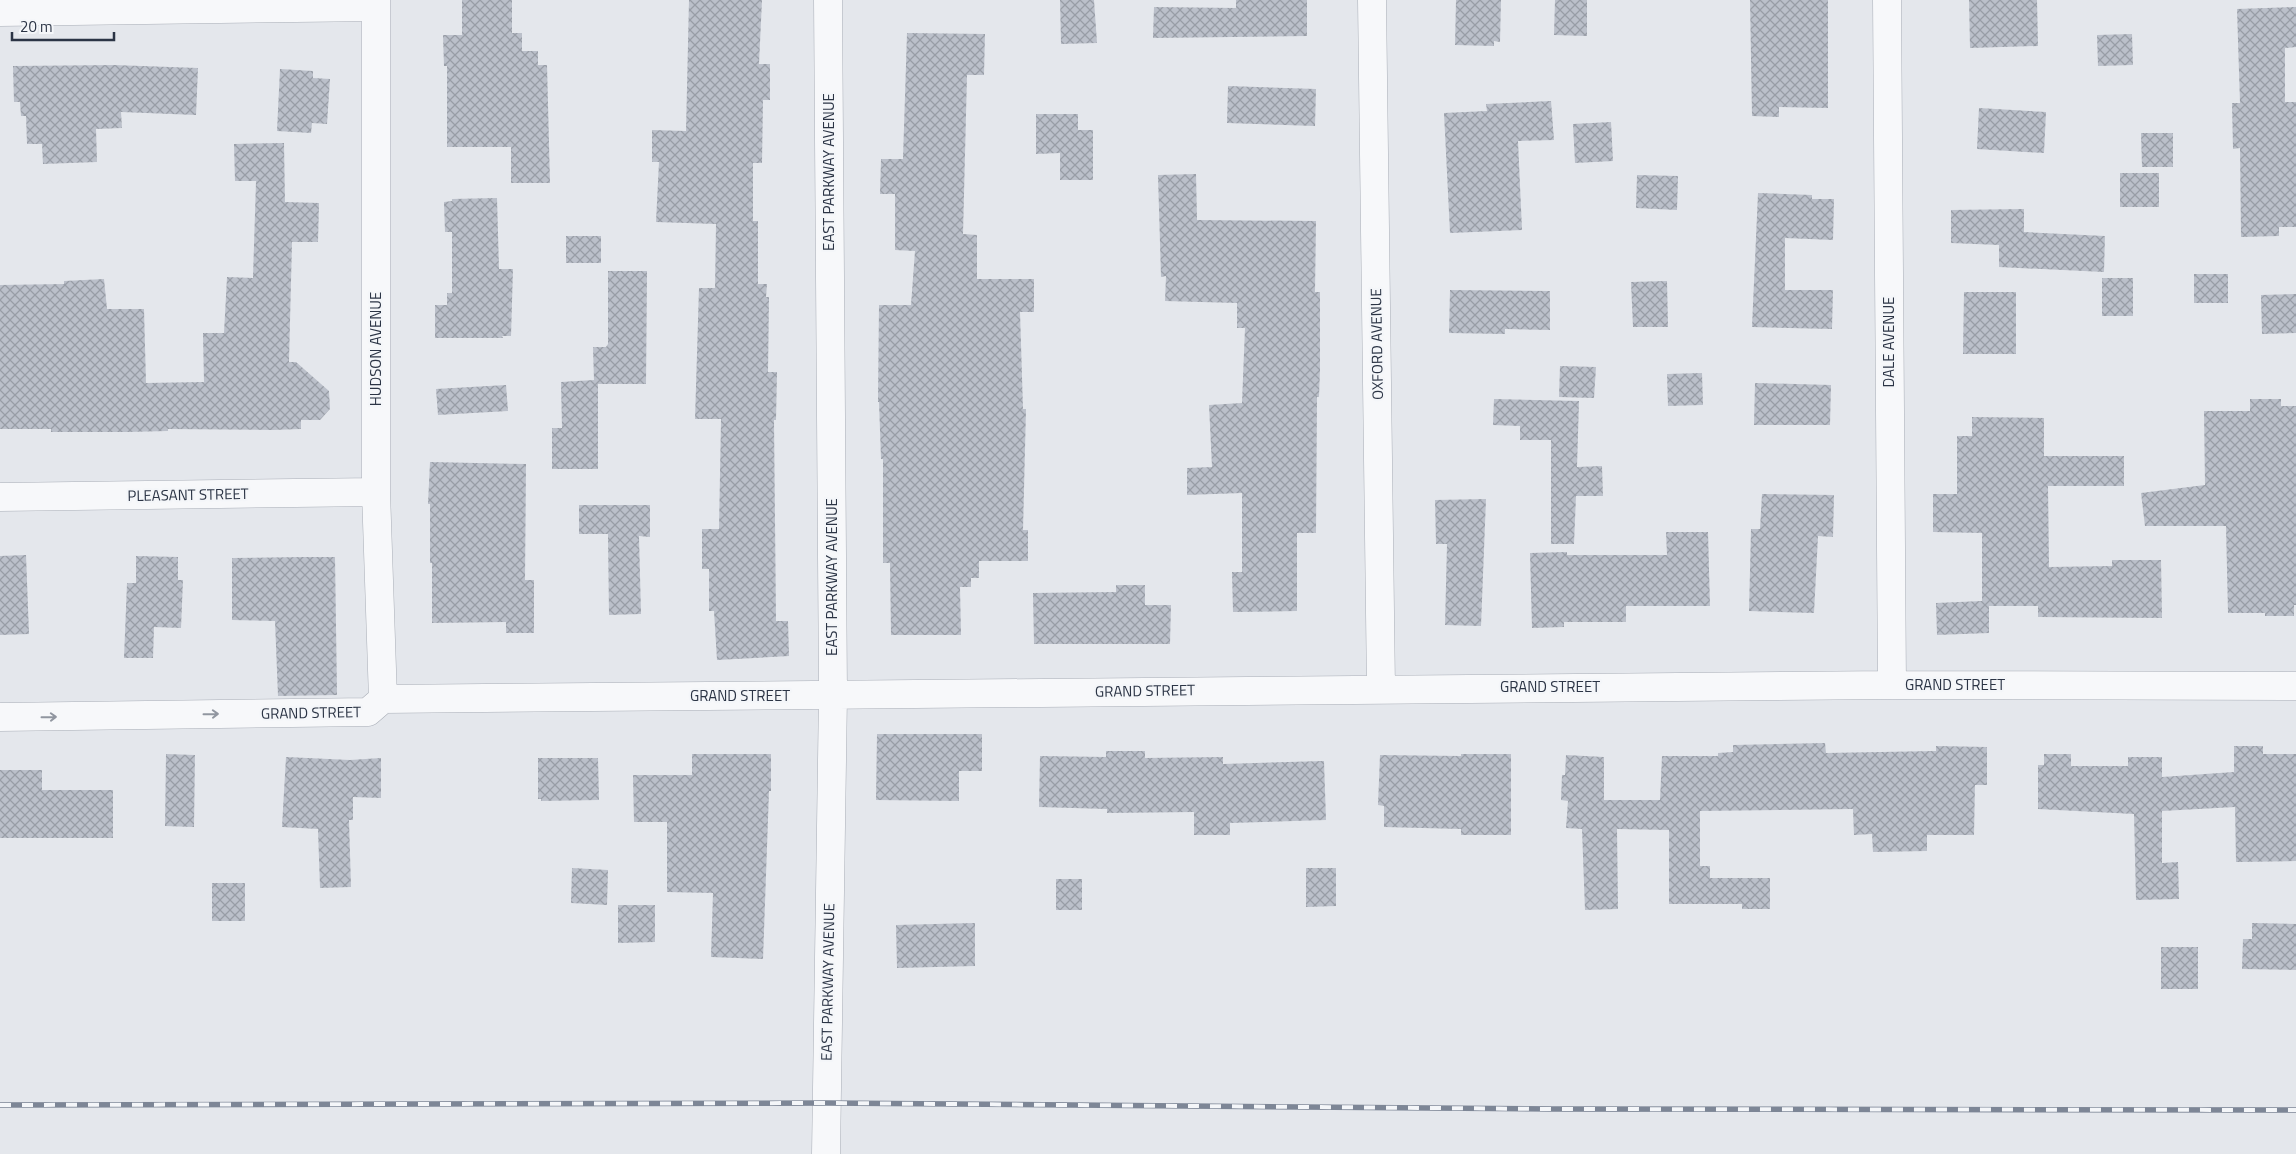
<svg xmlns="http://www.w3.org/2000/svg" width="2296" height="1154" viewBox="0 0 2296 1154" font-family="'Titillium Web',sans-serif">
<style>
.building{fill:url(#building-cross-hatch)}
.lines{fill:none;stroke-linecap:round;stroke-linejoin:round}
.street-casing{stroke:#a9aeb7;stroke-width:29}
.street{stroke:#f7f8fa;stroke-width:28}
.rail-casing{stroke:#7d8696;stroke-width:5.5}
.rail{stroke:#f4f6f9;stroke-width:4;stroke-dasharray:11;stroke-linecap:butt}
.oneway{stroke:#9196a0}
.labels{text-anchor:middle;stroke-width:4.5;stroke-linejoin:round;paint-order:stroke}
.street-label{font-size:15px;fill:#2b3445;stroke:#f4f6f9}
</style>
<defs>
<pattern id="building-cross-hatch" width="8" height="8" patternUnits="userSpaceOnUse" patternTransform="scale(1.25)"><rect width="8" height="8" fill="#bbc0ca"/><path d="M0 0l8 8M0 8l8-8" fill="none" stroke="#989da6"/></pattern>
</defs>
<rect width="100%" height="100%" fill="#e4e7ec"/>
<!-- building -->
<path class="building" d="M 462,0 L 512,0 L 512,33 L 522,33 L 522,51 L 538,51 L 538,65 L 547,65 L 550,183 L 511,183 L 511,147 L 447,147 L 447,66 L 444,66 L 443,35 L 462,35 Z
M 689,0 L 762,0 L 759,64 L 770,64 L 770,100 L 763,100 L 762,163 L 753,163 L 753,221 L 758,221 L 758,284 L 767,284 L 766,297 L 769,297 L 768,372 L 777,372 L 776,420 L 774,420 L 776,621 L 788,621 L 789,656 L 717,660 L 714,611 L 709,611 L 709,569 L 702,569 L 702,529 L 719,529 L 721,419 L 695,419 L 699,288 L 715,288 L 716,224 L 656,222 L 659,162 L 652,162 L 652,130 L 686,131 Z
M 1060,0 L 1094,0 L 1097,43 L 1061,44 Z
M 1236,0 L 1307,0 L 1307,36 L 1153,38 L 1154,7 L 1236,8 Z
M 1456,0 L 1501,0 L 1500,42 L 1494,41 L 1494,46 L 1455,45 Z
M 1555,0 L 1587,0 L 1587,36 L 1554,35 Z
M 1750,0 L 1828,0 L 1828,108 L 1779,107 L 1779,117 L 1752,116 Z
M 1969,0 L 2037,0 L 2038,46 L 1970,48 Z
M 2296,7 L 2296,47 L 2285,48 L 2285,102 L 2296,102 L 2296,227 L 2279,227 L 2279,236 L 2241,237 L 2240,148 L 2233,149 L 2232,103 L 2240,103 L 2237,9 Z
M 907,33 L 985,34 L 984,75 L 967,75 L 963,234 L 977,235 L 977,279 L 1034,279 L 1034,312 L 1020,312 L 1023,409 L 1026,409 L 1023,530 L 1028,530 L 1028,561 L 979,561 L 979,578 L 971,578 L 971,587 L 960,587 L 961,635 L 891,635 L 890,563 L 883,563 L 883,459 L 881,459 L 879,402 L 878,402 L 879,305 L 911,305 L 915,251 L 895,250 L 895,194 L 880,194 L 881,159 L 903,159 Z
M 2132,34 L 2133,65 L 2098,66 L 2097,35 Z
M 114,65 L 198,68 L 196,115 L 121,112 L 122,128 L 96,129 L 97,162 L 43,164 L 42,144 L 27,144 L 26,116 L 21,116 L 20,102 L 14,102 L 13,66 Z
M 280,69 L 313,71 L 313,78 L 330,79 L 327,124 L 312,123 L 311,133 L 277,131 Z
M 1228,86 L 1316,89 L 1315,126 L 1227,123 Z
M 1551,101 L 1554,140 L 1518,141 L 1522,230 L 1450,233 L 1444,113 L 1487,111 L 1486,104 Z
M 1979,108 L 2046,112 L 2044,153 L 1977,149 Z
M 1036,114 L 1078,114 L 1078,130 L 1093,130 L 1093,180 L 1060,180 L 1060,153 L 1036,154 Z
M 1611,122 L 1613,161 L 1575,163 L 1573,124 Z
M 2141,133 L 2173,133 L 2173,167 L 2142,167 Z
M 284,143 L 285,202 L 319,203 L 318,242 L 292,242 L 289,362 L 296,362 L 329,391 L 330,409 L 320,420 L 301,420 L 301,429 L 273,430 L 168,429 L 168,431 L 127,432 L 51,432 L 51,429 L 0,429 L 0,285 L 64,284 L 64,281 L 104,279 L 107,309 L 144,309 L 146,383 L 204,382 L 203,333 L 224,333 L 227,277 L 253,278 L 256,181 L 235,181 L 234,144 Z
M 2120,173 L 2159,173 L 2159,207 L 2120,207 Z
M 1196,174 L 1197,220 L 1316,221 L 1315,292 L 1320,292 L 1320,370 L 1319,397 L 1317,397 L 1316,533 L 1297,533 L 1297,611 L 1233,612 L 1232,572 L 1242,572 L 1242,493 L 1187,495 L 1187,468 L 1212,467 L 1209,405 L 1242,403 L 1245,328 L 1237,328 L 1237,303 L 1165,301 L 1166,276 L 1161,277 L 1158,175 Z
M 1637,175 L 1678,176 L 1677,210 L 1636,208 Z
M 1758,193 L 1812,195 L 1812,199 L 1834,199 L 1833,240 L 1785,238 L 1785,290 L 1833,290 L 1832,329 L 1752,327 Z
M 497,198 L 499,269 L 513,269 L 511,336 L 502,336 L 503,338 L 435,338 L 435,305 L 447,305 L 447,293 L 452,293 L 452,232 L 445,232 L 444,202 L 452,201 L 452,199 Z
M 2024,209 L 2024,232 L 2105,236 L 2104,272 L 1999,267 L 1999,245 L 1951,243 L 1951,210 Z
M 566,236 L 601,236 L 601,263 L 566,263 Z
M 608,271 L 647,271 L 646,384 L 598,384 L 598,469 L 552,469 L 552,428 L 562,428 L 561,382 L 594,380 L 593,347 L 606,347 L 608,344 Z
M 2194,274 L 2228,274 L 2228,303 L 2194,303 Z
M 2102,278 L 2133,278 L 2133,316 L 2102,316 Z
M 1667,281 L 1668,327 L 1633,327 L 1631,282 Z
M 1450,290 L 1550,291 L 1550,330 L 1505,329 L 1505,334 L 1449,333 Z
M 1964,292 L 2016,292 L 2016,354 L 1963,354 Z
M 2296,294 L 2296,333 L 2262,334 L 2261,295 Z
M 1560,366 L 1596,367 L 1594,398 L 1559,397 Z
M 1702,373 L 1703,405 L 1668,406 L 1667,374 Z
M 1755,383 L 1831,385 L 1830,425 L 1754,425 Z
M 506,385 L 508,411 L 438,415 L 436,389 Z
M 1494,399 L 1579,401 L 1577,467 L 1602,466 L 1603,496 L 1576,496 L 1574,544 L 1551,544 L 1551,440 L 1520,440 L 1520,426 L 1493,425 Z
M 2250,399 L 2281,399 L 2281,406 L 2296,406 L 2296,605 L 2294,605 L 2294,616 L 2265,616 L 2265,613 L 2228,613 L 2226,526 L 2145,526 L 2141,493 L 2205,485 L 2204,411 L 2250,411 Z
M 1972,417 L 2044,418 L 2044,456 L 2124,456 L 2124,486 L 2048,486 L 2049,567 L 2112,566 L 2112,560 L 2161,560 L 2162,618 L 2038,617 L 2038,606 L 1989,606 L 1989,633 L 1937,635 L 1936,603 L 1982,601 L 1982,533 L 1933,532 L 1933,494 L 1957,494 L 1957,436 L 1972,436 Z
M 430,462 L 526,464 L 525,580 L 534,580 L 534,633 L 506,633 L 506,622 L 432,623 L 432,563 L 430,563 L 430,504 L 428,504 Z
M 1762,494 L 1834,495 L 1833,537 L 1818,536 L 1814,613 L 1749,611 L 1751,529 L 1760,529 Z
M 1486,499 L 1481,626 L 1445,625 L 1447,544 L 1436,544 L 1435,500 Z
M 579,505 L 650,505 L 650,537 L 639,536 L 641,614 L 609,615 L 608,534 L 579,534 Z
M 1666,532 L 1708,532 L 1710,606 L 1626,606 L 1626,622 L 1564,622 L 1564,627 L 1532,628 L 1530,553 L 1567,552 L 1567,555 L 1667,555 Z
M 26,555 L 29,634 L 0,635 L 0,556 Z
M 136,556 L 178,557 L 178,580 L 183,580 L 181,628 L 154,627 L 153,658 L 124,658 L 127,583 L 136,583 Z
M 303,557 L 335,557 L 337,695 L 278,696 L 275,621 L 232,620 L 232,558 Z
M 1116,585 L 1145,585 L 1145,605 L 1171,605 L 1170,644 L 1034,644 L 1033,593 L 1116,592 Z
M 877,734 L 982,734 L 982,771 L 959,771 L 959,801 L 876,800 Z
M 1825,743 L 1826,753 L 1936,751 L 1936,746 L 1987,747 L 1987,785 L 1975,785 L 1974,835 L 1927,835 L 1927,851 L 1873,852 L 1872,834 L 1854,835 L 1853,809 L 1700,811 L 1700,866 L 1710,866 L 1710,878 L 1770,878 L 1770,909 L 1742,909 L 1742,904 L 1669,904 L 1669,830 L 1617,829 L 1618,909 L 1585,910 L 1582,829 L 1566,828 L 1568,801 L 1561,800 L 1562,775 L 1565,775 L 1566,755 L 1604,757 L 1604,800 L 1660,800 L 1662,756 L 1718,756 L 1718,753 L 1733,752 L 1733,745 Z
M 2234,746 L 2263,746 L 2263,754 L 2296,754 L 2296,861 L 2236,862 L 2235,807 L 2162,811 L 2162,863 L 2178,862 L 2179,899 L 2136,900 L 2134,814 L 2038,809 L 2038,765 L 2044,765 L 2044,754 L 2071,754 L 2071,766 L 2128,766 L 2128,757 L 2162,757 L 2162,777 L 2234,772 Z
M 1106,751 L 1145,751 L 1145,758 L 1223,757 L 1223,764 L 1324,761 L 1326,820 L 1230,823 L 1230,835 L 1194,835 L 1194,812 L 1107,813 L 1107,809 L 1039,807 L 1040,756 L 1106,757 Z
M 166,754 L 195,755 L 194,827 L 165,826 Z
M 692,754 L 771,754 L 771,791 L 769,791 L 763,959 L 711,957 L 713,893 L 667,892 L 667,822 L 634,822 L 633,775 L 692,775 Z
M 1461,754 L 1511,754 L 1511,835 L 1461,835 L 1461,829 L 1384,827 L 1384,806 L 1378,805 L 1380,755 L 1461,756 Z
M 286,757 L 350,760 L 381,758 L 381,798 L 353,797 L 353,820 L 349,820 L 351,887 L 320,888 L 318,829 L 282,827 Z
M 538,758 L 598,758 L 599,800 L 541,801 L 541,799 L 538,799 Z
M 0,770 L 42,770 L 42,790 L 113,790 L 113,838 L 0,838 Z
M 572,868 L 608,870 L 607,905 L 571,903 Z
M 1306,868 L 1336,868 L 1336,906 L 1306,907 Z
M 1056,879 L 1082,879 L 1082,910 L 1056,910 Z
M 212,883 L 245,883 L 245,921 L 212,921 Z
M 618,905 L 655,905 L 655,942 L 618,943 Z
M 975,923 L 975,966 L 897,968 L 896,925 Z
M 2252,923 L 2296,924 L 2296,970 L 2242,969 L 2243,939 L 2252,939 Z
M 2161,947 L 2198,947 L 2198,989 L 2161,989 Z"/>
<g class="lines">
<!-- street casing -->
<g class="street-casing">
<path id="street" d="M 376,0 L 376,492 L 383,699
M 1372,0 L 1381,689
M 1887,0 L 1892,685
M 0,12 L 376,7
M 0,497 L 376,492
M 0,717 L 368,712 L 383,699 L 1892,685 L 2296,686
M 826,1154 L 833,695 L 828,0"/>
</g>
<!-- street -->
<use href="#street" class="street"/>
<!-- rail casing -->
<g class="rail-casing">
<path id="rail" d="M 0,1105 L 826,1103 L 1552,1109 L 2296,1110"/>
</g>
<!-- rail -->
<use href="#rail" class="rail"/>
</g>
<!-- one-way arrows -->
<defs><path id="oneway-shaft" d="M-6 0H5M1.5-3L5.5 0L1.5 3" fill="none" stroke-width="1.6" stroke-linecap="round" stroke-linejoin="round" transform="scale(1.25)"/></defs>
<g class="oneway">
<use href="#oneway-shaft" transform="translate(211 714) rotate(-1)"/>
<use href="#oneway-shaft" transform="translate(49 717) rotate(-1)"/>
</g>
<g class="labels">
<!-- street labels -->
<g class="street-label">
<text transform="translate(829 172) rotate(-90)" y="5">EAST PARKWAY AVENUE</text>
<text transform="translate(1889 342) rotate(-90)" y="5">DALE AVENUE</text>
<text transform="translate(1377 344) rotate(-91)" y="5">OXFORD AVENUE</text>
<text transform="translate(376 349) rotate(-90)" y="5">HUDSON AVENUE</text>
<text transform="translate(188 495) rotate(-1)" y="5">PLEASANT STREET</text>
<text transform="translate(832 577) rotate(-90)" y="5">EAST PARKWAY AVENUE</text>
<text x="1955" y="690">GRAND STREET</text>
<text x="1550" y="692">GRAND STREET</text>
<text transform="translate(1145 691) rotate(-1)" y="5">GRAND STREET</text>
<text x="740" y="701">GRAND STREET</text>
<text transform="translate(311 713) rotate(-1)" y="5">GRAND STREET</text>
<text transform="translate(828 982) rotate(-89)" y="5">EAST PARKWAY AVENUE</text>
</g>
</g>
<!-- scale -->
<path d="M12 32v8h102v-8" fill="none" stroke="#2b3445" stroke-width="2.5"/>
<text x="20" y="32" font-size="15" fill="#2b3445" stroke="#f4f6f9" stroke-width="4" paint-order="stroke">20 m</text>
</svg>
